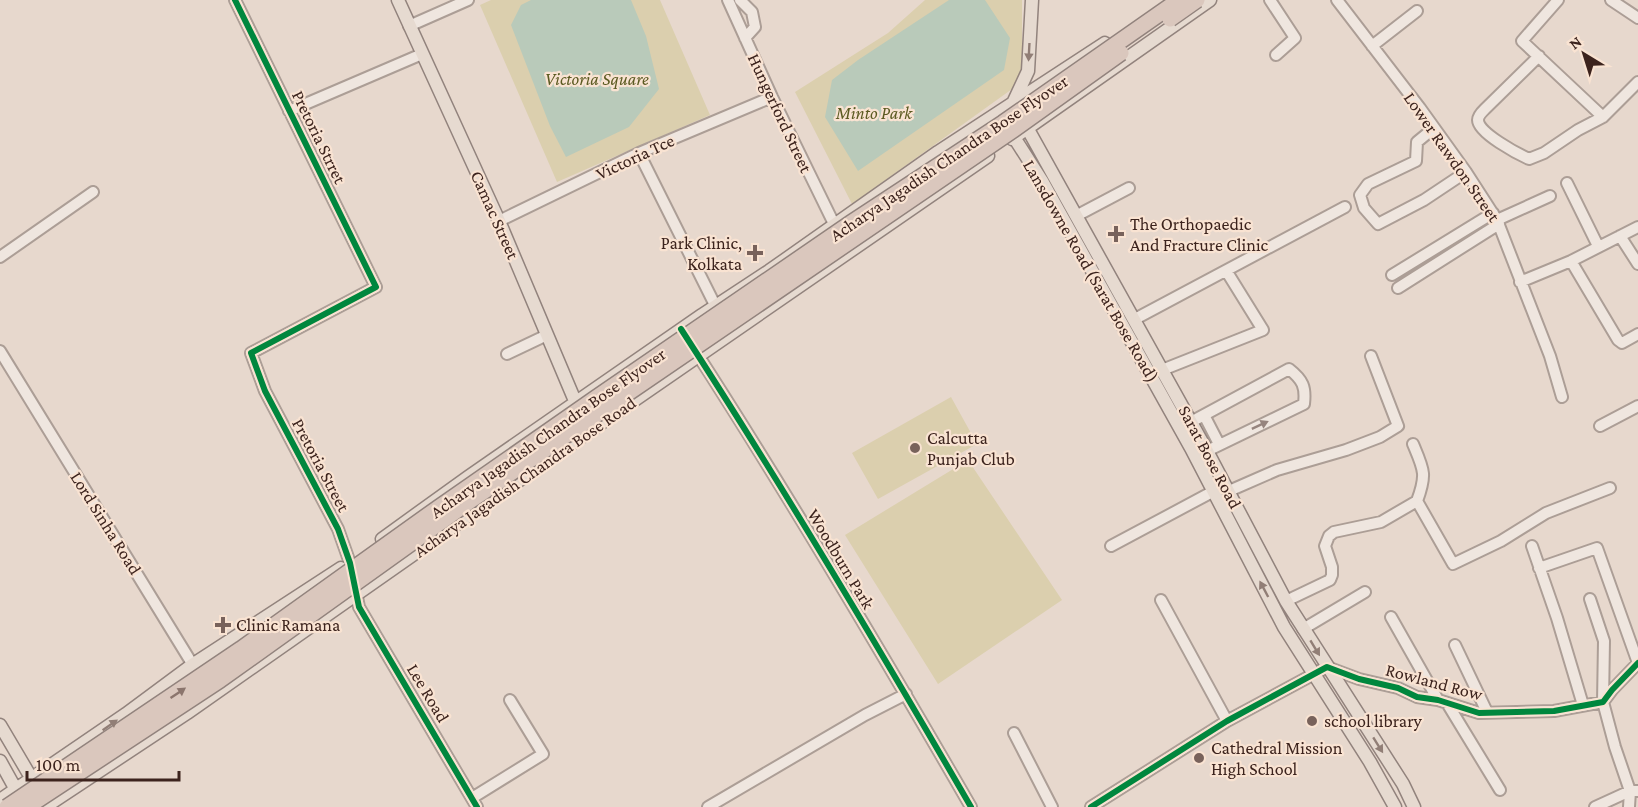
<svg xmlns="http://www.w3.org/2000/svg" width="1638" height="807" viewBox="0 0 1638 807" font-family="'Crimson Pro',serif">
<style>
.green{fill:#dbcfae}
.water{fill:#b9caba}
.lines{fill:none;stroke-linecap:round;stroke-linejoin:round}
.minor-casing{stroke:#ac9e96;stroke-width:14}
.major-casing{stroke:#92837d;stroke-width:15}
.minor{stroke:#efe6df;stroke-width:10}
.major{stroke:#e6dad0;stroke-width:12}
.highway-bridge-casing{stroke:#92837d;stroke-width:18;stroke-linecap:butt}
.highway-bridge{stroke:#dac7bd;stroke-width:15}
.cycleway-casing{stroke:#f9e3d2;stroke-width:10}
.cycleway{stroke:#00873e;stroke-width:6}
.oneway{fill:#917e76}
.oneway2{fill:#96847e}
.oneway3{fill:#8b756d}
.poi-dot{fill:#78625b;stroke:#f9e3d2;stroke-width:2}
.labels{text-anchor:middle;stroke-width:4.5;stroke-linejoin:round;paint-order:stroke}
.park-label{font-size:18px;font-style:italic;fill:#5b5a21;stroke:#f9e3d2}
.street-label{font-size:18px;fill:#3c231d;stroke:#f9e3d2}
.poi-label{font-size:18px;fill:#3c231d;stroke:#f9e3d2;text-anchor:start}
</style>
<rect width="100%" height="100%" fill="#e7d8cd"/>
<!-- green -->
<path class="green" d="M 491,0 L 660,0 L 710,115 L 557,182 L 480,5 Z
M 925,0 L 1022,0 L 1022,82 L 852,204 L 795,92 L 888,33 Z
M 951,397 L 977,444 L 878,499 L 852,453 Z
M 968,460 L 1062,600 L 938,684 L 845,535 Z"/>
<!-- water -->
<path class="water" d="M 531,0 L 631,0 L 646,36 L 659,89 L 629,127 L 566,157 L 550,126 L 511,25 L 521,5 Z
M 949,0 L 985,0 L 1010,38 L 1004,70 L 858,171 L 825,117 L 832,80 L 858,60 Z"/>
<g class="lines">
<!-- minor casing -->
<g class="minor-casing">
<path id="minor" d="M 235,0 L 376,287 L 251,353 L 265,391 L 338,529 L 350,563 L 359,607 L 477,807
M 728,0 L 772,97 L 837,230
M 740,0 L 752,12 L 755,27 L 745,38
M 1270,0 L 1295,38 L 1276,55
M 1337,0 L 1420,108 L 1466,172 L 1497,220 L 1550,356 L 1562,397
M 1558,0 L 1522,41 L 1603,117
M 1611,0 L 1638,18
M 409,26 L 468,0
M 1372,46 L 1417,11
M 1539,56 L 1486,108 C 1483,111 1478,115 1478,120 C 1478,133 1518,154 1529,159 L 1544,153 L 1578,130 L 1603,117 L 1638,82
M 289,111 L 422,54
M 1434,128 L 1417,142 L 1416,161 L 1368,184 L 1360,195 L 1364,208 L 1378,224 L 1424,200 L 1466,172
M 639,153 L 715,305
M 1567,183 L 1598,246
M 1076,216 L 1129,188
M 1497,220 L 1550,196
M 499,221 L 639,153 L 772,97
M 1620,236 L 1638,264
M 0,257 L 93,192
M 1571,261 L 1618,340 L 1622,343 L 1638,334
M 1392,275 L 1493,213
M 1520,282 L 1571,261 L 1638,227
M 1398,288 L 1499,224
M 1135,319 L 1345,207
M 694,349 C 791,499 882,653 971,807
M 0,351 L 196,670
M 507,354 L 547,335
M 1162,370 L 1263,330 L 1227,272
M 1204,415 L 1219,444
M 1191,422 L 1289,369 C 1303,380 1306,387 1304,404 L 1207,451
M 1600,426 L 1638,406
M 1229,491 L 1277,470 L 1346,450 L 1380,437 L 1398,426 L 1371,356
M 1417,501 L 1453,564 L 1501,541 L 1546,513 L 1610,488
M 1111,546 L 1214,491
M 1532,546 L 1557,618 L 1583,705
M 1539,568 L 1597,548 L 1638,663
M 1590,599 L 1604,641 L 1603,702 L 1615,747 L 1630,791 L 1629,807
M 1161,600 L 1227,721
M 1286,601 L 1330,580 L 1332,575 L 1332,567 L 1325,546 L 1329,536 L 1334,532 L 1381,522 L 1417,501 C 1427,474 1424,470 1413,444
M 1391,617 L 1438,700
M 1303,629 L 1365,592
M 1455,645 L 1487,712
M 1447,703 L 1500,790
M 1014,733 L 1052,807
M 472,798 L 543,754 L 510,700
M 708,807 L 865,715 L 906,694
M 1091,807 L 1227,721 L 1327,667 L 1359,679 L 1398,688 L 1417,697 L 1438,700 L 1479,713 L 1554,711 L 1603,702 L 1612,690 L 1638,663
M 1595,807 L 1630,791 L 1638,791"/>
</g>
<!-- major casing -->
<g class="major-casing">
<path id="major" d="M 398,0 L 499,221 L 578,408
M 1014,101 L 1028,71 L 1032,0
M 1025,124 L 1207,451 L 1286,601 L 1403,784 L 1414,807
M 1010,131 L 1042,181 L 1191,448 L 1284,627 L 1370,762 L 1395,807
M 1012,139 L 1210,0
M 382,539 L 468,477 L 702,315 L 769,271 L 938,152 L 1105,43
M 0,725 L 36,786
M 0,761 L 20,797
M 0,800 L 126,714 L 192,665 L 341,568
M 45,807 L 187,713 L 591,430 L 988,156"/>
</g>
<!-- minor -->
<use href="#minor" class="minor"/>
<!-- major -->
<use href="#major" class="major"/>
<!-- highway-bridge casing -->
<g class="highway-bridge-casing">
<path id="highway-bridge" d="M 1170,19 L 1197,0
M 7,807 L 241,649 L 438,508 L 596,398 L 851,223 L 1003,123 L 1179,0
M 27,807 L 220,680 L 470,501 L 1013,130 L 1121,53"/>
</g>
<!-- highway-bridge -->
<use href="#highway-bridge" class="highway-bridge"/>
<!-- cycleway casing -->
<g class="cycleway-casing">
<path id="cycleway" d="M 235,0 L 376,287 L 251,353 L 265,391 L 338,529 L 350,563 L 359,607 L 477,807
M 681,329 C 782,485 878,646 971,807
M 1091,807 L 1227,721 L 1327,667 L 1359,679 L 1398,688 L 1417,697 L 1438,700 L 1479,713 L 1554,711 L 1603,702 L 1612,690 L 1638,663"/>
</g>
<!-- cycleway -->
<use href="#cycleway" class="cycleway"/>
</g>
<!-- one-way arrows -->
<defs><path id="oneway-solid" d="M-6-.8H1V-3.2L6.5 0L1 3.2V.8H-6Z" transform="scale(1.5)"/></defs>
<g class="oneway">
<use href="#oneway-solid" transform="translate(1029 52) rotate(93)"/>
<use href="#oneway-solid" transform="translate(1264 589) rotate(-118)"/>
<use href="#oneway-solid" transform="translate(1315 648) rotate(59)"/>
<use href="#oneway-solid" transform="translate(110 725) rotate(-35)"/>
<use href="#oneway-solid" transform="translate(1378 745) rotate(58)"/>
</g>
<use class="oneway2" href="#oneway-solid" transform="translate(1260 425) rotate(-25)"/>
<use class="oneway3" href="#oneway-solid" transform="translate(178 693) rotate(-34)"/>
<!-- markers -->
<g class="poi-dot">
<path d="M1113 225h6v6h6v6h-6v6h-6v-6h-6v-6h6z"/>
<path d="M752 244h6v6h6v6h-6v6h-6v-6h-6v-6h6z"/>
<circle cx="915" cy="448" r="6"/>
<path d="M220 616h6v6h6v6h-6v6h-6v-6h-6v-6h6z"/>
<circle cx="1312" cy="721" r="6"/>
<circle cx="1199" cy="758" r="6"/>
</g>
<g class="labels">
<!-- park labels -->
<g class="park-label">
<text x="597" y="85">Victoria Square</text>
<text x="874" y="119">Minto Park</text>
</g>
<!-- street labels -->
<g class="street-label">
<text transform="translate(780 113) rotate(65)" y="6">Hungerford Street</text>
<text transform="translate(319 137) rotate(64)" y="6">Pretoria Strret</text>
<text transform="translate(635 157) rotate(-25)" y="6">Victoria Tce</text>
<text transform="translate(1452 157) rotate(55)" y="6">Lower Rawdon Street</text>
<text transform="translate(949 158) rotate(-34)" y="6">Acharya Jagadish Chandra Bose Flyover</text>
<text transform="translate(495 215) rotate(66)" y="6">Camac Street</text>
<text transform="translate(1091 271) rotate(60)" y="6">Lansdowne Road (Sarat Bose Road)</text>
<text transform="translate(548 433) rotate(-35)" y="6">Acharya Jagadish Chandra Bose Flyover</text>
<text transform="translate(1210 457) rotate(62)" y="6">Sarat Bose Road</text>
<text transform="translate(321 465) rotate(62)" y="6">Pretoria Street</text>
<text transform="translate(525 477) rotate(-35)" y="6">Acharya Jagadish Chandra Bose Road</text>
<text transform="translate(106 523) rotate(58)" y="6">Lord Sinha Road</text>
<text transform="translate(841 559) rotate(59)" y="6">Woodburn Park</text>
<text transform="translate(1434 682) rotate(15)" y="6">Rowland Row</text>
<text transform="translate(428 693) rotate(59)" y="6">Lee Road</text>
</g>
<!-- poi labels -->
<g class="poi-label">
<text x="1130" y="230">The Orthopaedic<tspan x="1130" dy="21">And Fracture Clinic</tspan></text>
<text x="742" y="249" text-anchor="end">Park Clinic,<tspan x="742" dy="21">Kolkata</tspan></text>
<text x="927" y="444">Calcutta<tspan x="927" dy="21">Punjab Club</tspan></text>
<text x="236" y="631">Clinic Ramana</text>
<text x="1324" y="727">school library</text>
<text x="1211" y="754">Cathedral Mission<tspan x="1211" dy="21">High School</tspan></text>
</g>
</g>
<!-- north arrow -->
<g transform="translate(1584 54) rotate(322)" stroke="#f9e3d2" stroke-width="4.5" paint-order="stroke">
<path d="M0-4.5L10 22L0 15L-10 22Z" fill="#3c231d"/>
<text y="-9" font-size="16" font-weight="bold" text-anchor="middle" fill="#3c231d">N</text>
</g>
<!-- scale -->
<path d="M27 771v9h152v-9" fill="none" stroke="#3c231d" stroke-width="3"/>
<text x="36" y="771" font-size="18" fill="#3c231d" stroke="#f9e3d2" stroke-width="4.5" paint-order="stroke">100 m</text>
</svg>
